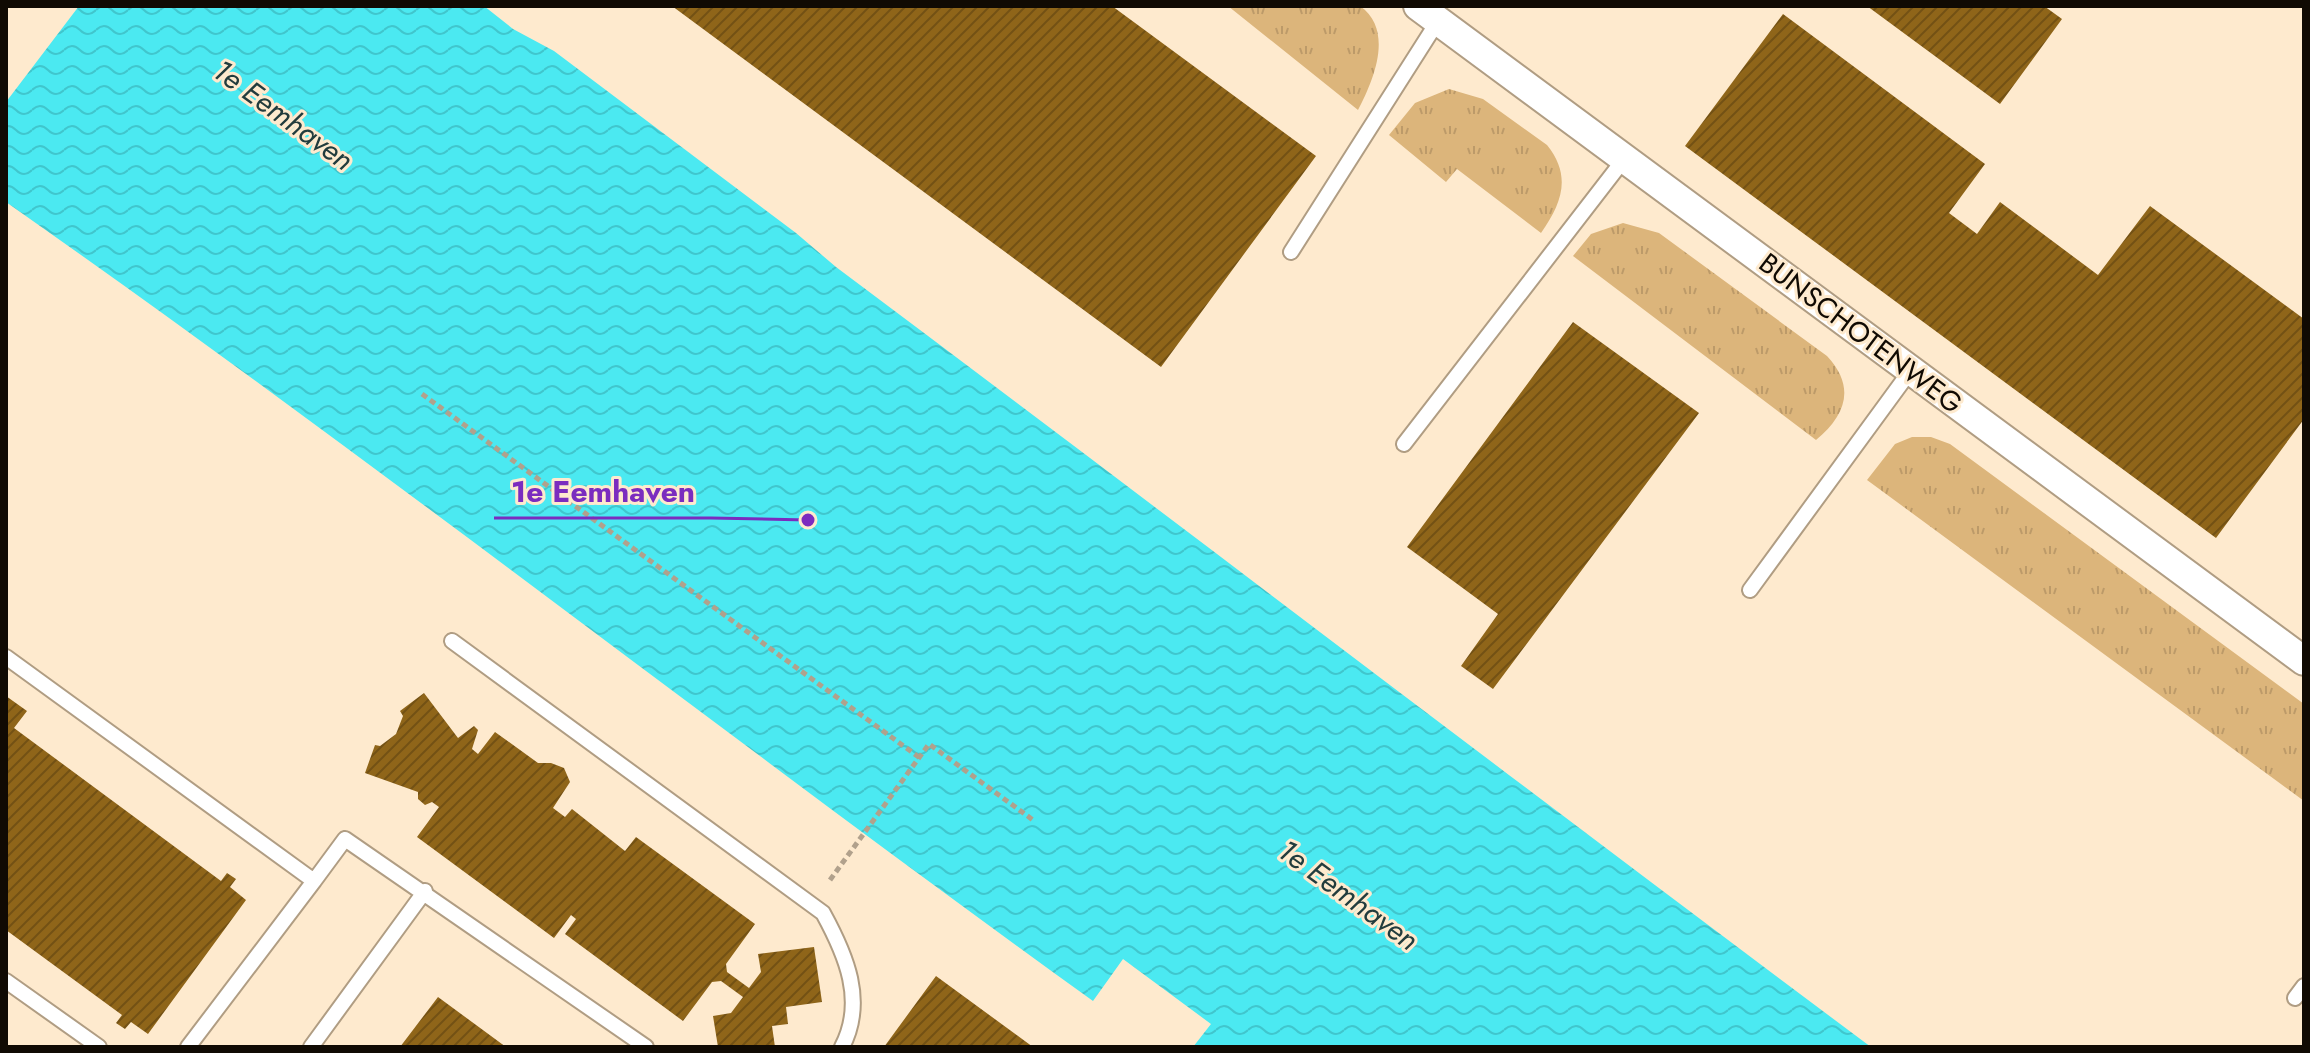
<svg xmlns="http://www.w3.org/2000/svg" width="2310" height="1053" viewBox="0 0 2310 1053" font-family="Jost,sans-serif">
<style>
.grass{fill:url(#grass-tufts)}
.water{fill:url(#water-waves)}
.building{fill:url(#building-hatch)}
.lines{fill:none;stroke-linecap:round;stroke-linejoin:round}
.service-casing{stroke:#b09d83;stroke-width:18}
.minor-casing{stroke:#b09d83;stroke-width:32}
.path{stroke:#b1a18c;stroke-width:5;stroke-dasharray:6 4;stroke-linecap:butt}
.service{stroke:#fff;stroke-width:14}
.minor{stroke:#fff;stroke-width:28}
.labels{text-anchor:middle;stroke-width:6;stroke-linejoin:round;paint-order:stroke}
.street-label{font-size:28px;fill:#100a03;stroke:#feeace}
.water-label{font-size:30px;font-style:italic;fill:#223c3d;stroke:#feeace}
.leader{fill:none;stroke:#7b2cbf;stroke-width:3}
.callout-dot{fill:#7b2cbf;stroke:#feeace;stroke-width:3}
.callout-label{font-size:30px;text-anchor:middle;font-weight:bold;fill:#7b2cbf;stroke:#feeace;stroke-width:6;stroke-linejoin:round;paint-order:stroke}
</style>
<defs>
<pattern id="grass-tufts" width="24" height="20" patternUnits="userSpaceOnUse" patternTransform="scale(2)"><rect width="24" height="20" fill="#dcb57b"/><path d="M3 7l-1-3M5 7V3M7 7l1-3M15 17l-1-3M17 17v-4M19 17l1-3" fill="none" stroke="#bc9a69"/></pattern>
<pattern id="water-waves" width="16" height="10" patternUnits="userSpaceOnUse" patternTransform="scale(2)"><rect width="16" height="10" fill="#4be9f1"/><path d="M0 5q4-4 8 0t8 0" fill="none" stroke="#40c6cd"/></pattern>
<pattern id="building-hatch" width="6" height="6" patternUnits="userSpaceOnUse" patternTransform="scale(2)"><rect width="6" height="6" fill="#8f6519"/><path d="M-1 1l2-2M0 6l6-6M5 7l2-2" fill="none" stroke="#735114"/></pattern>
</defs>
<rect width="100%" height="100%" fill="#feeace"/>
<!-- grass -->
<path class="grass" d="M 1228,6 L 1360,6 C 1395,31 1373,81 1358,110 Z
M 1449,89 L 1483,99 L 1547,145 C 1572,176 1562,203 1541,233 L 1457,169 L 1446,182 L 1389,135 L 1415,103 Z
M 1623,223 L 1659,233 L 1827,356 C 1856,387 1846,415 1816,440 L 1573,256 L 1591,234 Z
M 1912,437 L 1931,437 L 1950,444 L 2304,704 L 2304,801 L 1867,480 L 1895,444 Z"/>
<!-- water -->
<path class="water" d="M 79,6 L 484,6 L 513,29 L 554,51 L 796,233 L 836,267 C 1182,526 1525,789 1871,1047 L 1193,1047 L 1211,1024 L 1123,959 L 1093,1001 C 728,738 374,460 6,202 L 6,102 Z"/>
<!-- building -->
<path class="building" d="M 672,6 L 1112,6 L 1316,156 L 1161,367 Z
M 1867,6 L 2044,6 L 2062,19 L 2000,104 Z
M 1783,14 L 1985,164 L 1949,213 L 1977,234 L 2000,202 L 2098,275 L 2150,206 L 2304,319 L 2304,419 L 2216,538 L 1685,146 Z
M 1573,322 L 1699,413 L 1493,689 L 1461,666 L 1498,614 L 1407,547 Z
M 424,693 L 458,738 L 474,726 L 478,730 L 472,749 L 478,754 L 495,732 L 538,763 L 551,763 L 564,768 L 570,782 L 553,808 L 565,817 L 572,809 L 625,851 L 636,837 L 755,924 L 726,964 L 727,972 L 749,988 L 761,972 L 758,954 L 814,947 L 822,1002 L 786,1007 L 788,1024 L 772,1026 L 775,1047 L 718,1047 L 713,1016 L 731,1013 L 743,997 L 721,981 L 712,982 L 683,1021 L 565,934 L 576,919 L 571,915 L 554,938 L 417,837 L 439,807 L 432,802 L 425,805 L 418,799 L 418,792 L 365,773 L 375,745 L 380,746 L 396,734 L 403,716 L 400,711 Z
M 6,696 L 27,711 L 14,728 L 221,881 L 227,873 L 236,879 L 230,887 L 246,900 L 148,1034 L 131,1022 L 125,1029 L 116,1023 L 122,1015 L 6,930 Z
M 936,976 L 1033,1047 L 884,1047 Z
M 438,997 L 506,1047 L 400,1047 Z"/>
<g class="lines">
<!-- service casing -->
<g class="service-casing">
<path id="service" d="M 1291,252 L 1438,21
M 1404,444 L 1625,158
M 1750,590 L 1911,370
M 452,641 L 823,913 C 846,955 866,1001 842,1047
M 6,657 L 314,881 L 345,839 L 646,1047
M 6,981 L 99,1047
M 2295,998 L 2304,986
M 188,1047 L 314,881
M 311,1047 L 425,891"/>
</g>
<!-- minor casing -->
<g class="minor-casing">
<path id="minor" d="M 1418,6 L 2304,661"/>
</g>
<!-- path -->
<path class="path" d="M 422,394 L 920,758
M 830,880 L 929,744 L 1033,820"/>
<!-- service -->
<use href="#service" class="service"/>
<!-- minor -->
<use href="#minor" class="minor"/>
</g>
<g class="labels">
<!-- street labels -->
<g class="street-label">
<text transform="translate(1861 333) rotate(37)" y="10">BUNSCHOTENWEG</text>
</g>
<!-- water labels -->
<g class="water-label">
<text transform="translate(283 115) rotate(36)" y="10">1e Eemhaven</text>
<text transform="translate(1348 895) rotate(36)" y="10">1e Eemhaven</text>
</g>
</g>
<!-- callouts -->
<path class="leader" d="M808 520L711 518H494"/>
<circle class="callout-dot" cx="808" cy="520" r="8"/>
<g class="callout-label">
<text x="603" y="502">1e Eemhaven</text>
</g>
<!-- border -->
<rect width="2310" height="1053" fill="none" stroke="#100a03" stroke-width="16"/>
</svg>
